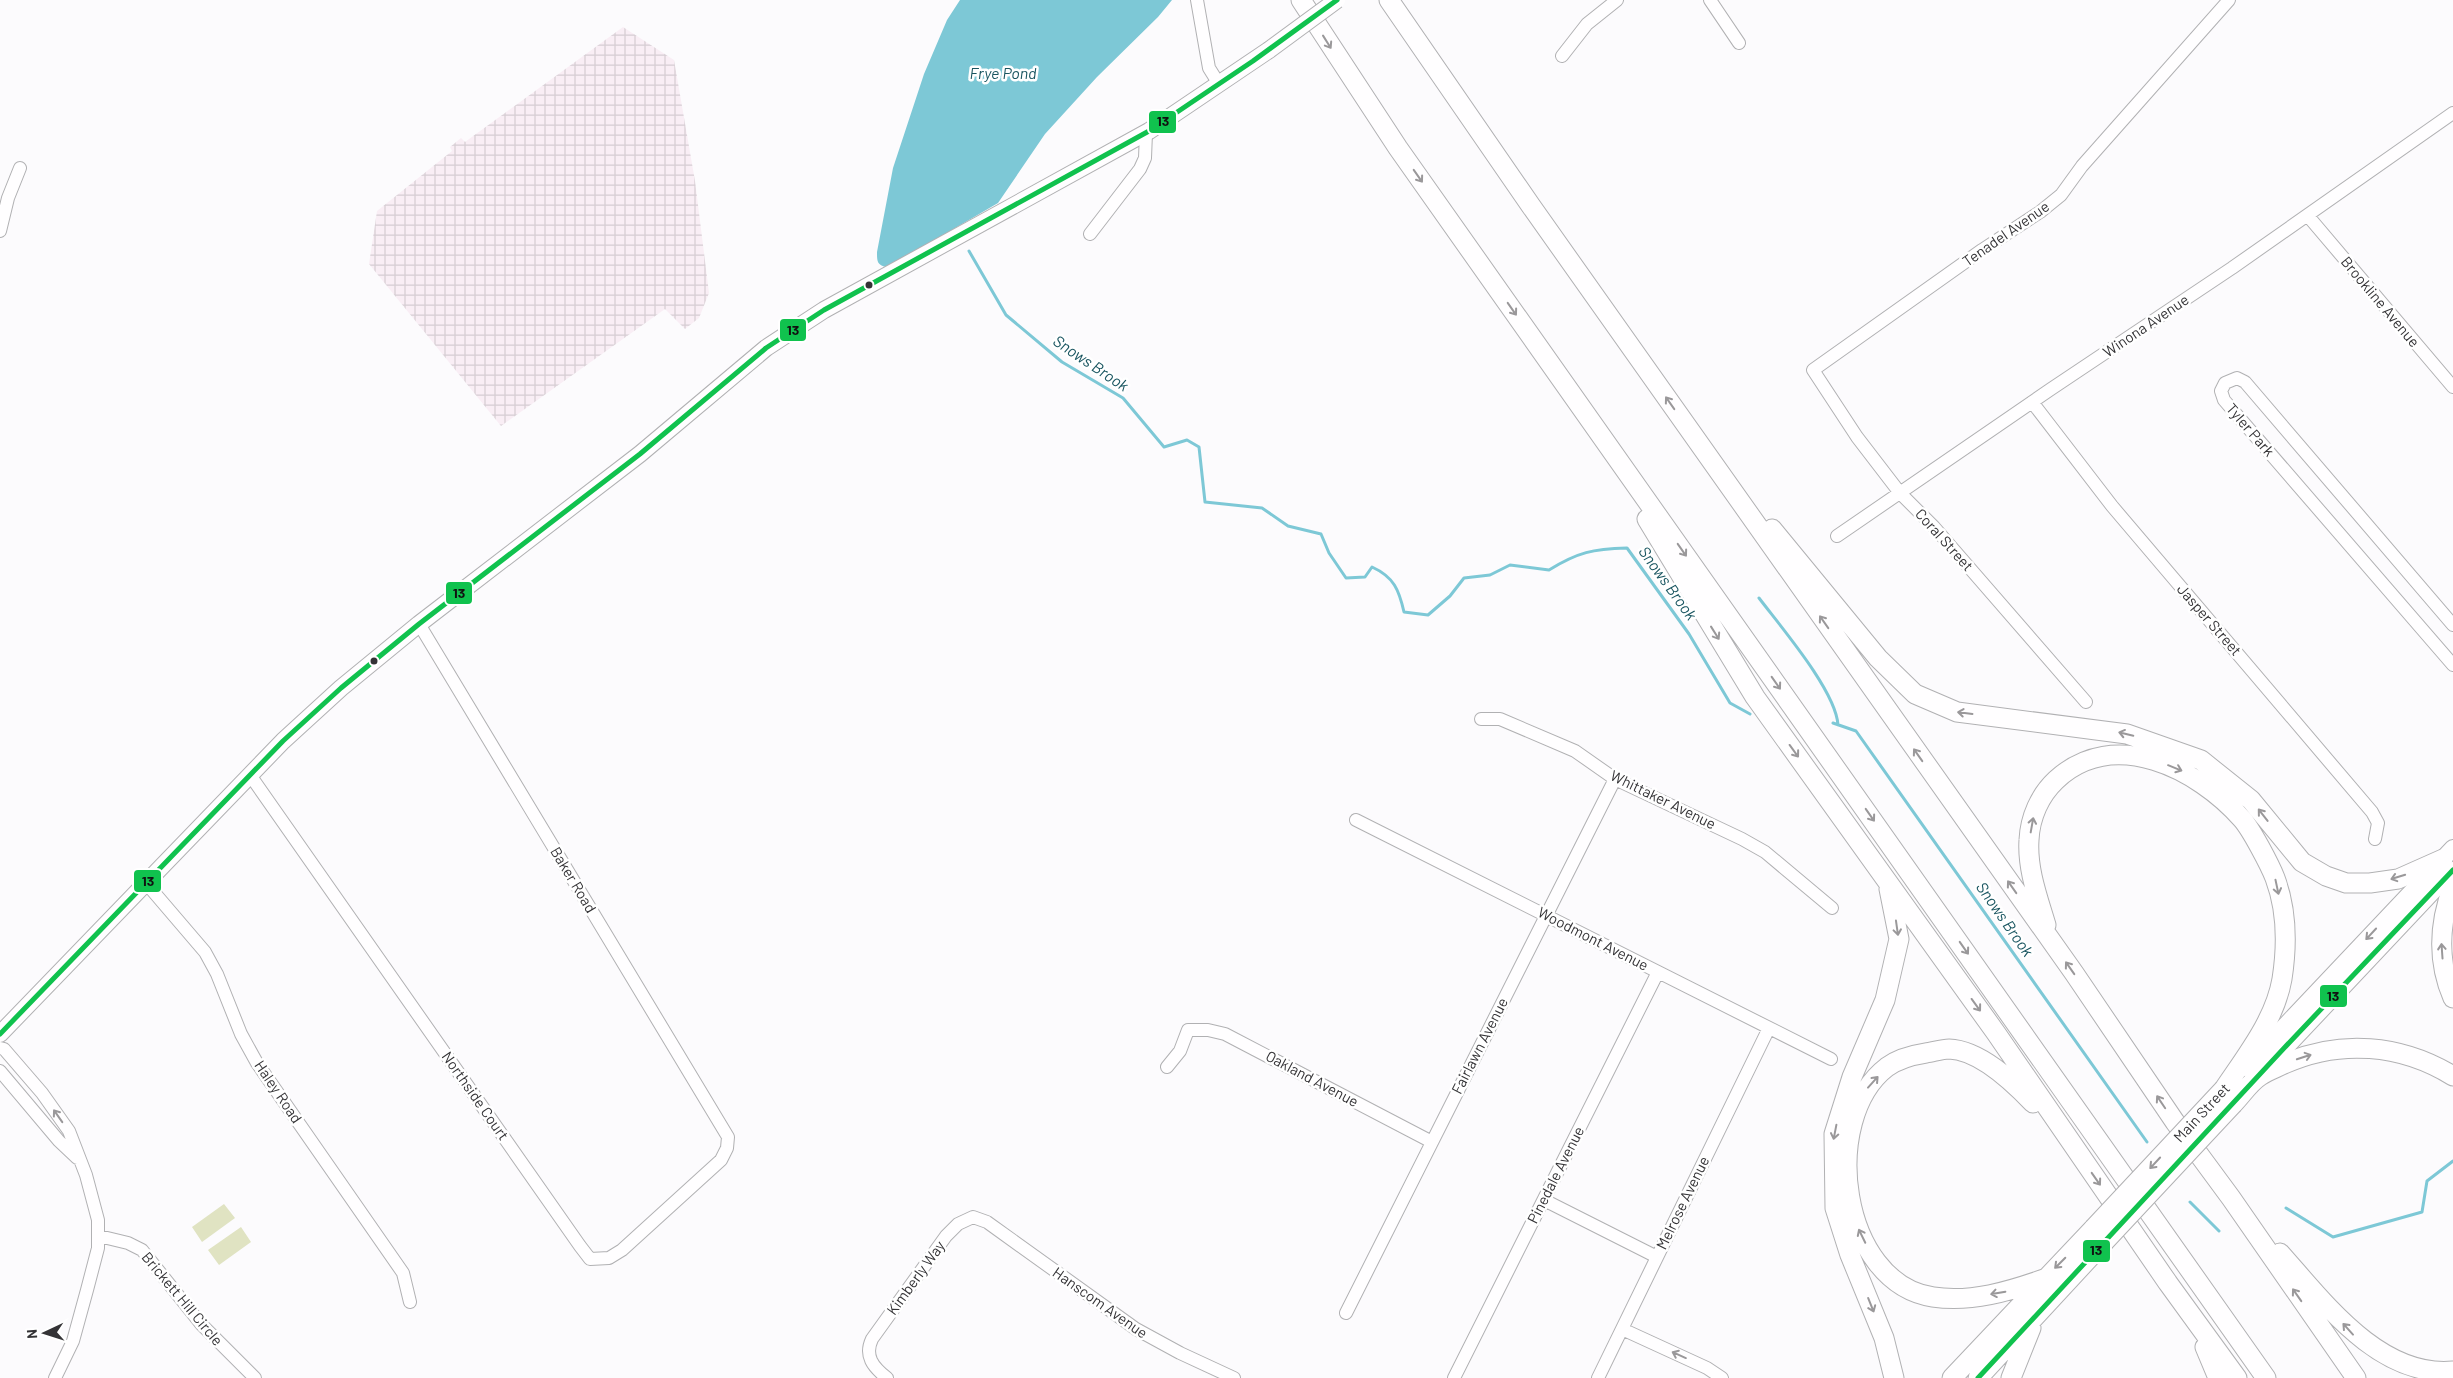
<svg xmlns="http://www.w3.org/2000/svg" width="2453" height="1378" viewBox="0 0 2453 1378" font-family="Barlow,sans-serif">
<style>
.industrial{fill:url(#industrial-grid)}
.pitch{fill:#e0e3c2}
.water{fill:#7dc8d6}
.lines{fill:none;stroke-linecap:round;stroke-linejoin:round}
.stream{stroke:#7dc8d6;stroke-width:3}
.minor-casing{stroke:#b1b1b3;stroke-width:14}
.major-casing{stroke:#b1b1b3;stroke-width:18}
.highway-casing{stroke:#b1b1b3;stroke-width:21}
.minor{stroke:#fffeff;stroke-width:12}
.major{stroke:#fffeff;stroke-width:16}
.highway{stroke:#fffeff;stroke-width:19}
.major-bridge-casing{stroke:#b1b1b3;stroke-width:18;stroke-linecap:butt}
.highway-bridge-casing{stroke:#b1b1b3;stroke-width:21;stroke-linecap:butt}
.major-bridge{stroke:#fffeff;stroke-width:16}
.highway-bridge{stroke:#fffeff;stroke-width:19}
.bus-1-casing{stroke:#fff;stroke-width:9}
.bus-1{stroke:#10c24e;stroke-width:5}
.oneway{stroke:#9a989a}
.bus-dot{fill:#343336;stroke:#fff;stroke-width:2}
.labels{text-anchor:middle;stroke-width:5;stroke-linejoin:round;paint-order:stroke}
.street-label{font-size:15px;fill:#343336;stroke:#fff}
.water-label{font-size:16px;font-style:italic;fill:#195560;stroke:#fff}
.line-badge{stroke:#fff;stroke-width:2}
.pale-badge-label{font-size:14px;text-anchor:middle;font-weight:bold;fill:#111}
</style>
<defs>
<pattern id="industrial-grid" width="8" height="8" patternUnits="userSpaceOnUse" patternTransform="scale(1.25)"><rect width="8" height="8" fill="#f9eef5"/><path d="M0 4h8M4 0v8" fill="none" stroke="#d6cdd3"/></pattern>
</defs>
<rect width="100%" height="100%" fill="#fcfbfd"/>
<!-- industrial -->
<path class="industrial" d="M 623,27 L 674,60 L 695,181 L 709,293 L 699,318 L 685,329 L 665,309 L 501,426 L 369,264 L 377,211 L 452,151 L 450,147 L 461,138 L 465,142 Z"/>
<!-- pitch -->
<path class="pitch" d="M 224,1204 L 235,1218 L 202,1242 L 192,1227 Z
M 241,1227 L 251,1242 L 219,1265 L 208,1250 Z"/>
<!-- water -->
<path class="water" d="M 960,0 L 1172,0 L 1158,17 L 1097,77 L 1045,134 L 998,203 L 897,262 L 886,267 C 877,265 877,261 877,252 L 893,168 L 924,74 L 947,20 Z"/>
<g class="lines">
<!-- stream -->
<path class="stream" d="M 969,251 L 1006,315 L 1062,362 L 1123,398 L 1164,447 L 1187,440 L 1199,447 L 1205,502 L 1262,508 L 1288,526 L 1321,534 L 1329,553 L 1346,578 L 1365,577 L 1372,567 C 1394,577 1399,590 1404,612 L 1428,615 L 1450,596 L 1464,578 L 1490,575 L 1510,565 L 1549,570 C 1578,552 1593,549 1627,548 L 1689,634 L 1730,703 L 1750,714
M 1759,598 C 1781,627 1836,691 1838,725
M 1833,723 L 1856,731 L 2147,1142
M 2190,1202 L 2219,1231
M 2286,1208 L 2333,1237 L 2422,1212 L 2427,1181 L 2453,1161"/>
<!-- minor casing -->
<g class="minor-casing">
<path id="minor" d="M 1197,0 L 1209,68 L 1219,84
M 1710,0 L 1739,43
M 1562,56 L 1587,24 L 1617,0
M 2308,216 L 2453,387
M 0,231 L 8,198 L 20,168
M 1090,234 L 1140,169 L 1145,158 L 1146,133
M 2032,402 L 2112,506 L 2372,812 L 2378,823 L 2375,839
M 1837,536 L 2051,389 L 2232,268 L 2453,113
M 2453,625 L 2245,382 L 2237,378 L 2225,383 L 2221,391 L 2224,400 L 2453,665
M 2086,702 L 1934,527 L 1900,493 L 1857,437 L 1813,370 L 1982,250 L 2040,212 L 2061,195 L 2082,166 L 2229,0
M 1481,719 L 1500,719 L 1575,751 L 1615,779 L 1742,839 L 1765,852 L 1832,908
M 250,775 L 580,1246 L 590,1259 L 609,1258 L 622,1250 L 721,1160 L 727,1148 L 728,1137 L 419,624
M 1356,820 L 1831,1059
M 146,883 L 205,952 L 217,974 L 241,1034 L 257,1063 L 403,1273 L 410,1302
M 0,1048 L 4,1049 L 42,1093 L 69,1131 L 86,1175 L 98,1220 L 98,1248 L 87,1290 L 73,1341 L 55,1378
M 1167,1067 L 1180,1051 L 1188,1030 L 1208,1030 L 1225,1034 L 1432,1142
M 0,1071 L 59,1141 L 77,1158
M 1544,1200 L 1657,1257
M 99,1236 L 128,1243 L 142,1250 L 201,1324 L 255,1378
M 1346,1313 L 1615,779
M 1622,1329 L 1707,1368 L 1722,1378
M 887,1378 C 873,1367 864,1356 872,1339 L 946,1236 L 958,1224 L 973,1217 L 987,1222 L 1136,1329 L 1180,1353 L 1234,1378
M 1454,1378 L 1658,972
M 1598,1378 L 1769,1028"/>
</g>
<!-- major casing -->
<g class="major-casing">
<path id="major" d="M 0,1034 L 283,741 L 341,688 L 419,624 L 640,454 L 766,348 L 824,310 L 1149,131 L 1269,50
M 2245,1068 L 2453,848
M 2261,1074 L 2453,870"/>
</g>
<!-- highway casing -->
<g class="highway-casing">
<path id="highway" d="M 1301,0 L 1398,148 L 2266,1378
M 1389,0 L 1531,206 L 2074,973 L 2175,1122 L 2231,1198 L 2356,1378
M 1647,519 L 1755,697 L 1996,1033 L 2168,1283 L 2237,1378
M 1772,529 L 1878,658 L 1915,694 L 1957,712 L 2127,734 L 2201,760 L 2251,800 L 2302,862 L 2326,876 L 2346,883 L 2370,883 L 2398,879 L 2443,859
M 2453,886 C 2439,923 2437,961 2453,998
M 1889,889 L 1899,939 L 1885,1000 L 1852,1077 L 1834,1134 L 1835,1208 L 1850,1255 L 1884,1338 L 1894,1378
M 2046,925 C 2038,898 2027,869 2029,840 C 2030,817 2040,795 2056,780 C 2114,726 2198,769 2242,819 C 2251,829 2270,865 2275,878 C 2287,910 2287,947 2282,979 C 2275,1020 2246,1056 2224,1089
M 2033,1103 C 2013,1082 1980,1050 1949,1049 C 1942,1049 1933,1052 1926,1053 C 1913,1055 1898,1059 1887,1067 C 1819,1119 1840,1283 1933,1297 C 1971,1303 2010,1291 2044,1279
M 2233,1104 C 2242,1095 2250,1082 2260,1076 C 2267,1071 2276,1068 2284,1064 C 2340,1039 2401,1044 2453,1076
M 2280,1253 C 2323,1301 2379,1378 2453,1371
M 2205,1347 L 2218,1378
M 1952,1378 L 2094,1228
M 1978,1378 L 2104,1242
M 2011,1378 L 2031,1328"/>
</g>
<!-- minor -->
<use href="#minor" class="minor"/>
<!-- major -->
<use href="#major" class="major"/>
<!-- highway -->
<use href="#highway" class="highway"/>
<!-- major-bridge casing -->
<g class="major-bridge-casing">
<path id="major-bridge" d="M 1269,50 L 1337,0"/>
</g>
<!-- highway-bridge casing -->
<g class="highway-bridge-casing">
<path id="highway-bridge" d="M 2094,1228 L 2224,1089
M 2104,1242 L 2233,1104"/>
</g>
<!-- major-bridge -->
<use href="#major-bridge" class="major-bridge"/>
<!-- highway-bridge -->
<use href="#highway-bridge" class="highway-bridge"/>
<!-- bus-1 casing -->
<g class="bus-1-casing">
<path id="bus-1" d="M 0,1034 L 283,741 L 341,688 L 419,624 L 640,454 L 766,348 L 824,310 L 1149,131 L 1253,61 L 1337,0
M 1978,1378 L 2287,1045 L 2453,870"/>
</g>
<!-- bus-1 -->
<use href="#bus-1" class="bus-1"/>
</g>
<!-- one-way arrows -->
<defs><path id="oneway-shaft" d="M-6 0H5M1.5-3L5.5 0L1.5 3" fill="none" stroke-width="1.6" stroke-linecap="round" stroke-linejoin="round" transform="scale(1.25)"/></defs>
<g class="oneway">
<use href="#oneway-shaft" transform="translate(1327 42) rotate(58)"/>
<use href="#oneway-shaft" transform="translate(1418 176) rotate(55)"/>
<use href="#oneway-shaft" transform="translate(1512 309) rotate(55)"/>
<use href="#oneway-shaft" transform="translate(1670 403) rotate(-125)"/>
<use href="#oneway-shaft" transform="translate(1682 550) rotate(55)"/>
<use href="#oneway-shaft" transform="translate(1824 622) rotate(-125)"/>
<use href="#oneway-shaft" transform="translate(1715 633) rotate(58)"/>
<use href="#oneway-shaft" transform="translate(1776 683) rotate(55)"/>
<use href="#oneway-shaft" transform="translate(1965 713) rotate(-173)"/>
<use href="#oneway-shaft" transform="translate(2126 734) rotate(-167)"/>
<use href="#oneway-shaft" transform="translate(1794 751) rotate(54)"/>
<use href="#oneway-shaft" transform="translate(1918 755) rotate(-125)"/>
<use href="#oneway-shaft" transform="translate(2175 768) rotate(22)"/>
<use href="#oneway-shaft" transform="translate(1870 815) rotate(55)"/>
<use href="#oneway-shaft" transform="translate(2263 815) rotate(-128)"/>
<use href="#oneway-shaft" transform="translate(2032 825) rotate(-80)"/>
<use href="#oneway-shaft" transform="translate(2398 877) rotate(163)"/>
<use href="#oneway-shaft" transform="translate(2012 887) rotate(-125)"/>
<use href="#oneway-shaft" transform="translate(2277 887) rotate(78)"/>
<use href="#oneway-shaft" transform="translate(1897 928) rotate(82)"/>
<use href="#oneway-shaft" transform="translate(2371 934) rotate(133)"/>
<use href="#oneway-shaft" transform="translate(1964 948) rotate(55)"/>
<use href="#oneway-shaft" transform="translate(2442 951) rotate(-94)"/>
<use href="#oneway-shaft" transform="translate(2070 968) rotate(-125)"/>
<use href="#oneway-shaft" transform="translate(1976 1005) rotate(54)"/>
<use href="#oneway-shaft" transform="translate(2304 1057) rotate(-18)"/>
<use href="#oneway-shaft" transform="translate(1873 1082) rotate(-48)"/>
<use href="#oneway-shaft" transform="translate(2161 1102) rotate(-124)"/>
<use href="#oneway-shaft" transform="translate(58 1116) rotate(-125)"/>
<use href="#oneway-shaft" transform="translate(1835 1132) rotate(101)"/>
<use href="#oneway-shaft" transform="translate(2155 1163) rotate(133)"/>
<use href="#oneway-shaft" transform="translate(2096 1179) rotate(55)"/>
<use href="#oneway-shaft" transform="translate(1862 1236) rotate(-116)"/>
<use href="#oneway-shaft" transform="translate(2060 1263) rotate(135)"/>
<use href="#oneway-shaft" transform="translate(1998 1293) rotate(170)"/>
<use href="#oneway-shaft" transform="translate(2297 1295) rotate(-125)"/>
<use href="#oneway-shaft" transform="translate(1871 1305) rotate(68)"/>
<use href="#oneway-shaft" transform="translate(2348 1329) rotate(-132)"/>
<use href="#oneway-shaft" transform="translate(1679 1355) rotate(-156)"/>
</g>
<!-- markers -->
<g class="bus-dot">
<circle cx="869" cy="285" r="4.5"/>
<circle cx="374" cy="661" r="4.5"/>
</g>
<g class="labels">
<!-- street labels -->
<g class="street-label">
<text transform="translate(2006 234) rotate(-35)" y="5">Tenadel Avenue</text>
<text transform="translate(2380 302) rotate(50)" y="5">Brookline Avenue</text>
<text transform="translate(2146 326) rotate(-34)" y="5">Winona Avenue</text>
<text transform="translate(2250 430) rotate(49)" y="5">Tyler Park</text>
<text transform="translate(1944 540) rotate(48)" y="5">Coral Street</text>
<text transform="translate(2209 620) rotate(49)" y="5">Jasper Street</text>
<text transform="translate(1663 800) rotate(26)" y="5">Whittaker Avenue</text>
<text transform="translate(573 880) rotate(59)" y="5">Baker Road</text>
<text transform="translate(1593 939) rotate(27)" y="5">Woodmont Avenue</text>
<text transform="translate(1480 1046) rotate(-63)" y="5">Fairlawn Avenue</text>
<text transform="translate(1312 1079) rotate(28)" y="5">Oakland Avenue</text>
<text transform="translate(278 1092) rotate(56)" y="5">Haley Road</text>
<text transform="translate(475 1096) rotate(55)" y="5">Northside Court</text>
<text transform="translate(2202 1113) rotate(-47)" y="5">Main Street</text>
<text transform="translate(1556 1175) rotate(-63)" y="5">Pinedale Avenue</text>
<text transform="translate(1683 1203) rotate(-64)" y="5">Melrose Avenue</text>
<text transform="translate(916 1278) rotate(-54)" y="5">Kimberly Way</text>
<text transform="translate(182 1299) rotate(50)" y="5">Brickett Hill Circle</text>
<text transform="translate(1100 1303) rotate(35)" y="5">Hanscom Avenue</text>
</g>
<!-- water labels -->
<g class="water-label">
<text x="1003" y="79">Frye Pond</text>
<text transform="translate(1091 363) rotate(34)" y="6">Snows Brook</text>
<text transform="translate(1668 583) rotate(54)" y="6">Snows Brook</text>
<text transform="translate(2005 919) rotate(55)" y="6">Snows Brook</text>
</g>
</g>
<g class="line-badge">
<rect x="1148" y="110" width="29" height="24" rx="5" fill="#10c24e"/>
<rect x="779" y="318" width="28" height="24" rx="5" fill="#10c24e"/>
<rect x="445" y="581" width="28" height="24" rx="5" fill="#10c24e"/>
<rect x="133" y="869" width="29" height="24" rx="5" fill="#10c24e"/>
<rect x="2319" y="984" width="29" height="24" rx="5" fill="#10c24e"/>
<rect x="2082" y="1239" width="29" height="24" rx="5" fill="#10c24e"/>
</g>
<g class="pale-badge-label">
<text x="1163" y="126">13</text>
<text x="793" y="335">13</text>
<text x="459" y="598">13</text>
<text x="148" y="886">13</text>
<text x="2333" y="1001">13</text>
<text x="2096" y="1255">13</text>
</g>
<!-- north arrow -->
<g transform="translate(45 1333) rotate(266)" stroke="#ffffff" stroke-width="4" paint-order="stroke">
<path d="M0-4L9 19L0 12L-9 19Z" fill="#343336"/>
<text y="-8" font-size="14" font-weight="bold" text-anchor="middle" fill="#343336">N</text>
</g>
</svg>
